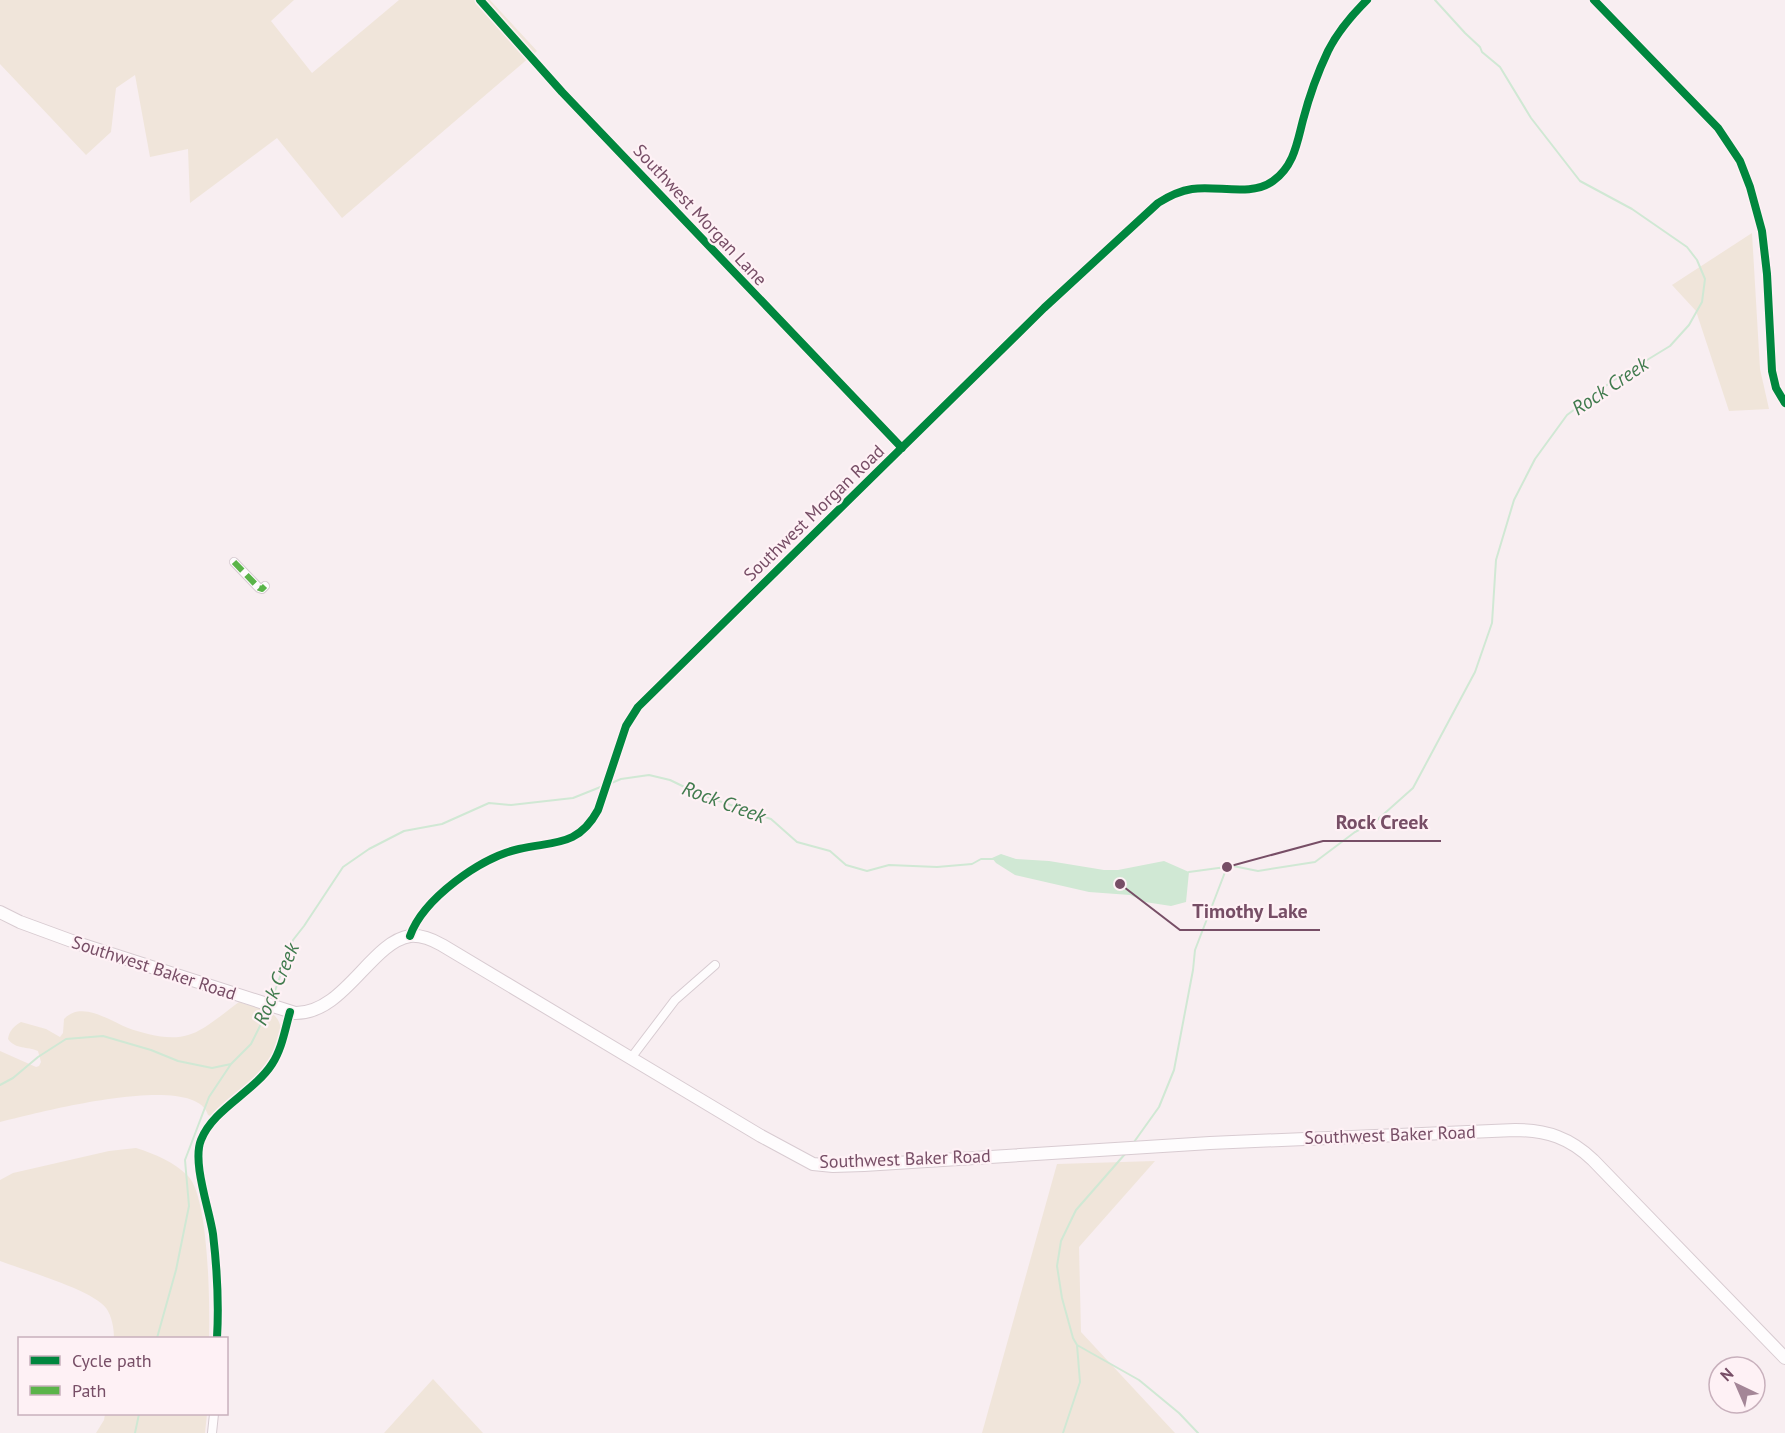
<svg xmlns="http://www.w3.org/2000/svg" width="1785" height="1433" viewBox="0 0 1785 1433" font-family="'PT Sans',sans-serif">
<style>
.green{fill:#f0e5da}
.water{fill:#d0e8d4}
.lines{fill:none;stroke-linecap:round;stroke-linejoin:round}
.stream{stroke:#d0e8d4;stroke-width:2}
.minor-casing{stroke:#d7cbd1;stroke-width:10}
.secondary-casing{stroke:#d8cbd1;stroke-width:14}
.minor{stroke:#fefcfd;stroke-width:8}
.secondary{stroke:#fefcfd;stroke-width:12}
.quiet{stroke:#5ab449;stroke-width:6;stroke-dasharray:12 6;stroke-linecap:butt}
.cycleway-casing{stroke:#fef1f5;stroke-width:11}
.cycleway{stroke:#00873e;stroke-width:8}
.labels{text-anchor:middle;stroke-width:4.5;stroke-linejoin:round;paint-order:stroke}
.street-label{font-size:18px;fill:#774e66;stroke:#fef1f5}
.water-label{font-size:20px;font-style:italic;fill:#417b4e;stroke:#fef1f5}
.leader{fill:none;stroke:#774e66;stroke-width:2}
.callout-dot{fill:#774e66;stroke:#fef1f5;stroke-width:2}
.callout-label{font-size:20px;text-anchor:middle;font-weight:bold;fill:#774e66;stroke:#fef1f5;stroke-width:4.5;stroke-linejoin:round;paint-order:stroke}
</style>
<rect width="100%" height="100%" fill="#f8eef1"/>
<!-- green -->
<path class="green" d="M 0,0 L 294,0 L 271,21 L 312,73 L 399,0 L 490,0 L 537,51 L 342,218 L 277,138 L 190,203 L 188,149 L 150,157 L 135,75 L 116,88 L 111,132 L 86,155 L 0,64 Z
M 1752,233 L 1760,369 L 1769,409 L 1729,411 L 1696,311 L 1672,285 Z
M 239,1002 C 249,1006 266,1008 274,1015 C 303,1042 230,1102 210,1116 L 208,1115 C 195,1070 34,1114 0,1122 L 0,1051 L 36,1067 L 39,1066 L 41,1062 L 38,1051 C 27,1046 16,1050 8,1039 C 9,1031 14,1026 21,1022 L 46,1029 L 60,1037 L 63,1033 L 64,1019 C 82,1000 110,1021 128,1028 C 145,1034 170,1041 188,1035 C 204,1031 225,1012 239,1002 Z
M 136,1148 C 155,1154 174,1162 188,1176 C 209,1197 210,1307 209,1338 L 114,1338 C 114,1329 112,1316 106,1308 C 93,1290 23,1270 0,1261 L 0,1180 L 13,1173 L 109,1151 Z
M 1155,1161 L 1079,1247 L 1081,1332 L 1175,1433 L 982,1433 L 1057,1164 Z
M 433,1379 L 483,1433 L 384,1433 Z
M 105,1414 L 207,1414 L 205,1433 L 96,1433 L 104,1420 Z"/>
<!-- water -->
<path class="water" d="M 1001,854 L 1016,859 L 1049,861 L 1104,870 L 1118,870 L 1164,861 L 1189,872 L 1186,902 L 1171,906 L 1145,902 L 1130,895 L 1089,892 L 1015,875 L 996,863 L 992,858 Z"/>
<g class="lines">
<!-- stream -->
<path class="stream" d="M 609,784 L 621,779 L 649,775 L 670,780 L 699,794 L 771,819 L 797,842 L 830,851 L 846,865 L 867,871 L 889,865 L 937,867 L 972,864 L 981,859 L 994,859
M 1189,872 L 1233,866 L 1258,871 L 1315,862 L 1355,832 L 1376,821 L 1413,788 L 1475,672 L 1492,623 L 1496,560 L 1514,500 L 1535,459 L 1567,415 L 1611,382 L 1670,346 L 1689,325 L 1702,302 L 1705,279 L 1697,260 L 1687,247 L 1632,209 L 1580,181 L 1531,118 L 1500,67 L 1482,52 L 1480,47 L 1465,33 L 1435,0
M 271,1002 L 293,940 L 304,926 L 343,867 L 369,849 L 404,831 L 442,824 L 489,803 L 511,805 L 573,798 L 603,786
M 0,1085 L 13,1078 L 38,1057 L 66,1039 L 103,1036 L 151,1050 L 178,1061 L 212,1068 L 231,1064
M 1134,1142 L 1159,1107 L 1174,1070 L 1193,970 L 1195,950 L 1227,867
M 157,1338 L 176,1270 L 189,1206 L 185,1160 L 209,1097 L 231,1064 L 251,1044 L 268,1010
M 1077,1345 L 1139,1380 L 1179,1413 L 1198,1433
M 135,1433 L 139,1414
M 1063,1433 L 1080,1382 L 1077,1345 L 1073,1338 L 1062,1298 L 1057,1266 L 1061,1241 L 1076,1210 L 1125,1154"/>
<!-- minor casing -->
<g class="minor-casing">
<path id="minor" d="M 480,0 L 562,92 L 902,448
M 1594,0 L 1718,128 L 1740,161 L 1750,187 L 1762,231 L 1767,274 L 1772,371 L 1776,388 L 1785,403
M 234,562 L 259,588 L 262,589 L 265,586
M 410,936 C 423,899 481,857 519,849 C 554,841 578,847 598,810 L 626,726 L 638,707 L 1044,308 L 1158,203 C 1169,196 1179,191 1192,189 C 1217,185 1251,197 1273,181 C 1294,166 1297,143 1303,120 C 1309,97 1318,72 1328,51 C 1338,31 1352,15 1367,0
M 631,1058 L 675,1000 L 715,965
M 217,1338 C 219,1304 217,1268 213,1234 C 209,1208 192,1162 201,1140 C 213,1109 254,1092 272,1064 C 282,1049 285,1029 290,1012
M 212,1433 L 214,1414"/>
</g>
<!-- secondary casing -->
<g class="secondary-casing">
<path id="secondary" d="M 0,912 L 20,922 L 80,944 L 295,1013 C 344,1014 371,942 410,936 C 421,935 433,940 442,945 L 761,1136 L 813,1164 L 833,1166 L 864,1165 L 1210,1143 L 1515,1130 C 1547,1130 1570,1138 1593,1160 L 1785,1358"/>
</g>
<!-- minor -->
<use href="#minor" class="minor"/>
<!-- secondary -->
<use href="#secondary" class="secondary"/>
<!-- quiet -->
<path class="quiet" d="M 234,562 L 259,588 L 262,589 L 265,586"/>
<!-- cycleway casing -->
<g class="cycleway-casing">
<path id="cycleway" d="M 480,0 L 562,92 L 902,448
M 1594,0 L 1718,128 L 1740,161 L 1750,187 L 1762,231 L 1767,274 L 1772,371 L 1776,388 L 1785,403
M 410,936 C 423,899 481,857 519,849 C 554,841 578,847 598,810 L 626,726 L 638,707 L 1044,308 L 1158,203 C 1169,196 1179,191 1192,189 C 1217,185 1251,197 1273,181 C 1294,166 1297,143 1303,120 C 1309,97 1318,72 1328,51 C 1338,31 1352,15 1367,0
M 217,1338 C 219,1304 217,1268 213,1234 C 209,1208 192,1162 201,1140 C 213,1109 254,1092 272,1064 C 282,1049 285,1029 290,1012"/>
</g>
<!-- cycleway -->
<use href="#cycleway" class="cycleway"/>
</g>
<g class="labels">
<!-- street labels -->
<g class="street-label">
<text transform="translate(700 215) rotate(47)" y="6">Southwest Morgan Lane</text>
<text transform="translate(814 513) rotate(-44)" y="6">Southwest Morgan Road</text>
<text transform="translate(154 968) rotate(18)" y="6">Southwest Baker Road</text>
<text transform="translate(1390 1135) rotate(-2)" y="6">Southwest Baker Road</text>
<text transform="translate(905 1159) rotate(-2)" y="6">Southwest Baker Road</text>
</g>
<!-- water labels -->
<g class="water-label">
<text transform="translate(1610 386) rotate(-34)" y="7">Rock Creek</text>
<text transform="translate(724 802) rotate(20)" y="7">Rock Creek</text>
<text transform="translate(276 984) rotate(-67)" y="7">Rock Creek</text>
</g>
</g>
<!-- callouts -->
<path class="leader" d="M1227 867L1323 841H1441M1120 884L1180 930H1320"/>
<g class="callout-dot">
<circle cx="1227" cy="867" r="6"/>
<circle cx="1120" cy="884" r="6"/>
</g>
<g class="callout-label">
<text x="1382" y="829">Rock Creek</text>
<text x="1250" y="918">Timothy Lake</text>
</g>
<!-- legend -->
<rect x="18" y="1337" width="210" height="78" fill="#fef1f5" stroke="#c8b0bc" stroke-width="1.5"/>
<rect x="30" y="1356" width="30" height="9" fill="#00873e" stroke="#c8b0bc" stroke-width="1.5"/>
<text x="72" y="1367" font-size="18" fill="#774e66">Cycle path</text>
<rect x="30" y="1386" width="30" height="9" fill="#5ab449" stroke="#c8b0bc" stroke-width="1.5"/>
<text x="72" y="1397" font-size="18" fill="#774e66">Path</text>
<!-- north arrow -->
<g transform="translate(1737 1385) rotate(316)"><circle r="28" fill="#fef1f5" stroke="#c8b0bc" stroke-width="1.5"/>
<path d="M0-4.5L10 22L0 15L-10 22Z" fill="#a48697"/>
<text y="-9" font-size="16" font-weight="bold" text-anchor="middle" fill="#774e66">N</text>
</g>
</svg>
